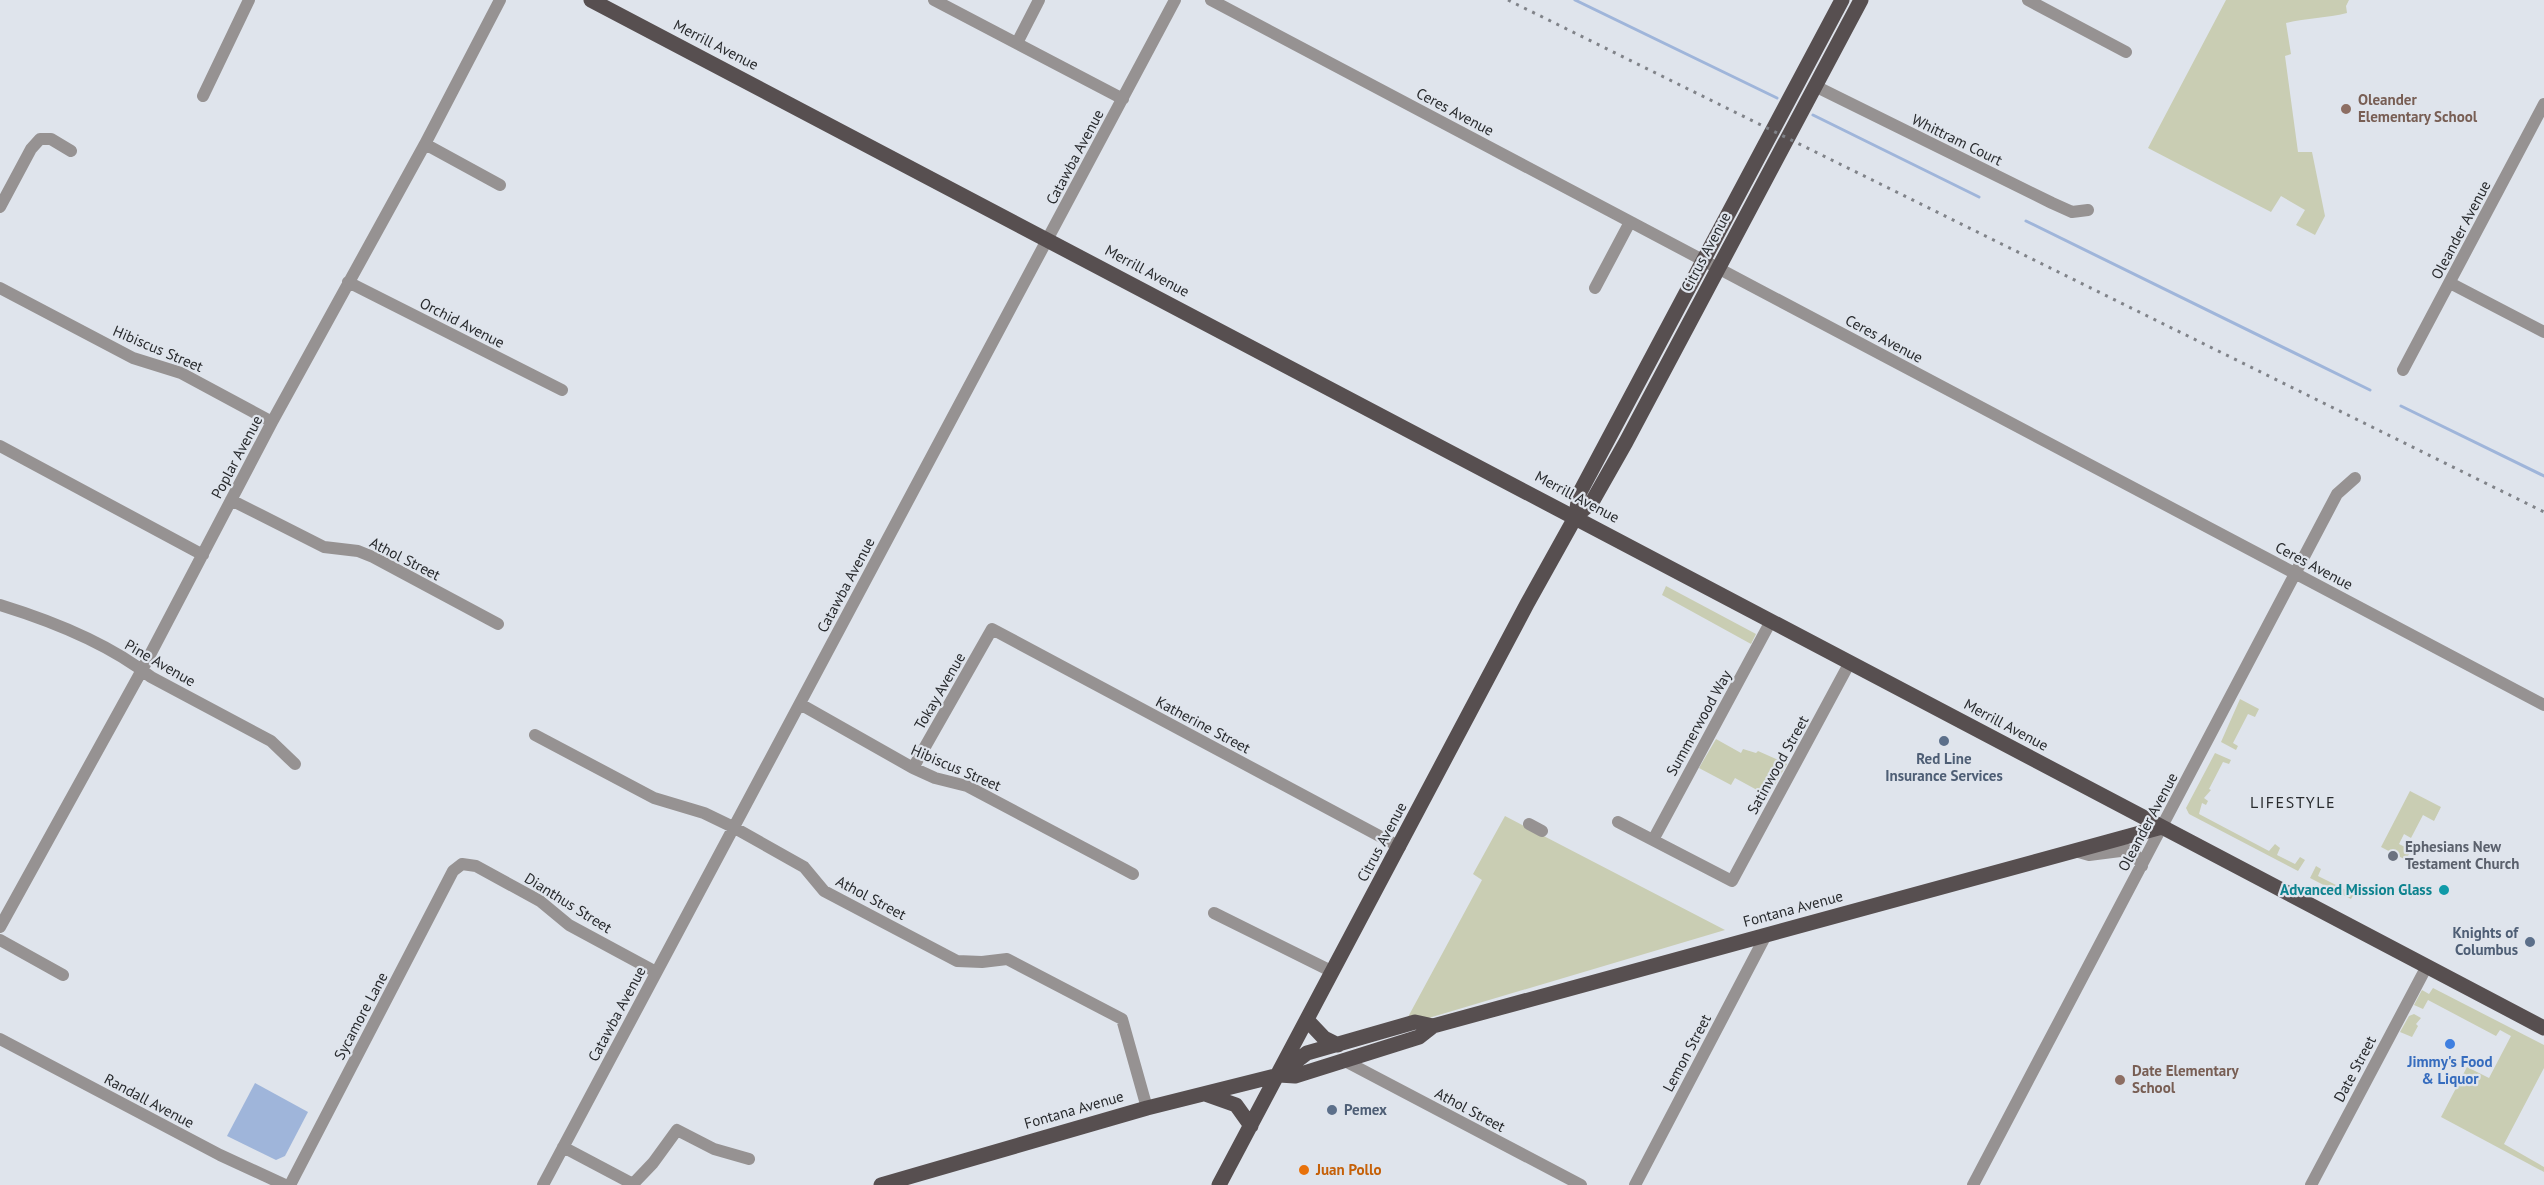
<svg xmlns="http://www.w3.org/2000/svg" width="2544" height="1185" viewBox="0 0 2544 1185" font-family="'PT Sans',sans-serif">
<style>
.green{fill:#c9cdb3}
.water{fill:#9fb5da}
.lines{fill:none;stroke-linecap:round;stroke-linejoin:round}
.stream{stroke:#9fb5da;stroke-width:3}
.minor{stroke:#969292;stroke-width:12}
.major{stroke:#574f50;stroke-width:15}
.rail{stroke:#808389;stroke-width:3;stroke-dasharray:3 6;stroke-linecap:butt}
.education-dot{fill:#8d6e63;stroke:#dfe4ec;stroke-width:2}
.service-dot{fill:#5c6f8a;stroke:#dfe4ec;stroke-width:2}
.worship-dot{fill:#6b7280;stroke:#dfe4ec;stroke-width:2}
.culture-dot{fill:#0f9aa8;stroke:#dfe4ec;stroke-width:2}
.shop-dot{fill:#3f7fe0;stroke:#dfe4ec;stroke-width:2}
.food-dot{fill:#e8710a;stroke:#dfe4ec;stroke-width:2}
.labels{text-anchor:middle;stroke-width:4.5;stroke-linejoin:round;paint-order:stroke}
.street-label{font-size:15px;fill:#282a2d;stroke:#dfe4ec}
.education-label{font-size:15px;font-weight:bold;fill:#785e54;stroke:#dfe4ec;text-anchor:start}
.service-label{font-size:15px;font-weight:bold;fill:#4e5e75;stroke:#dfe4ec}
.worship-label{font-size:15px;font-weight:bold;fill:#5b616d;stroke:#dfe4ec;text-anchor:start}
.culture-label{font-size:15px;font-weight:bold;fill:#0d838f;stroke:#dfe4ec;text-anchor:end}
.shop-label{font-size:15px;font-weight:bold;fill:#366cbe;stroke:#dfe4ec}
.food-label{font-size:15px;font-weight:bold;fill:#c56008;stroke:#dfe4ec;text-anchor:start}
.neighbourhood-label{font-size:16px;letter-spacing:1.5px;fill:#282a2d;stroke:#dfe4ec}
</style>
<rect width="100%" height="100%" fill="#dfe4ec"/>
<!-- green -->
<path class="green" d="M 2226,0 L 2349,0 L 2346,6 L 2347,13 C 2327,18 2307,18 2286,23 L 2291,54 L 2285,56 L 2298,152 L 2312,152 L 2325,216 L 2315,235 L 2296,225 L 2305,210 L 2281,196 L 2271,212 L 2148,148 Z
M 1666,586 L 1756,634 L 1751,644 L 1662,595 Z
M 2240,699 L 2259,709 L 2255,717 L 2248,714 L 2233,743 L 2238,746 L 2236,750 L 2221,742 Z
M 1716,739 L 1741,753 L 1743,749 L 1756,753 L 1758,751 L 1787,764 L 1768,796 L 1735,778 L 1731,785 L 1699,768 Z
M 2215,753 L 2231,760 L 2229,764 L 2223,762 L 2209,789 L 2211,790 L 2204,798 L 2208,801 L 2206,805 L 2202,803 L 2199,814 L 2269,851 L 2275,844 L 2280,848 L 2277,855 L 2295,864 L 2300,857 L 2305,860 L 2298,871 L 2189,814 L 2186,808 Z
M 2410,791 L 2441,807 L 2434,821 L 2423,815 L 2411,838 L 2404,834 L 2399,844 L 2411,850 L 2406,860 L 2381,847 Z
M 1505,816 L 1725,930 L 1422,1020 L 1408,1017 L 1482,880 L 1473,874 Z
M 2316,866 L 2321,869 L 2318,876 L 2348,891 L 2352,884 L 2358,886 L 2351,899 L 2310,878 Z
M 2433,988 L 2544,1045 L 2544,1068 L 2504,1144 L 2544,1167 L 2544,1172 L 2441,1117 L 2467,1067 L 2489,1078 L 2511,1036 L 2500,1030 L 2496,1036 L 2428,1000 L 2423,1009 L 2414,1005 L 2422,990 L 2429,994 Z
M 2414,1014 L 2421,1018 L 2416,1024 L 2418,1026 L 2412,1037 L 2400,1032 L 2409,1016 Z"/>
<!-- water -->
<path class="water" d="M 255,1083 L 308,1112 L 285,1156 L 276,1160 L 227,1136 Z"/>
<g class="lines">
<!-- stream -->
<path class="stream" d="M 1575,0 L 1777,98
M 1813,115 L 1979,197
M 2026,221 L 2370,390
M 2401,406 L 2544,476"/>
<!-- minor -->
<path class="minor" d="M 934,0 L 1123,99
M 1211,0 L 2544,705
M 2028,0 L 2126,52
M 1017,43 L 1039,0
M 1815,86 L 2052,203 L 2072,212 L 2088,210
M 203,96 L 249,0
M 425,144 L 500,185
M 0,207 L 31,149 L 40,139 L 51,139 L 71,151
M 348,282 L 562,390
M 2450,283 L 2544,332
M 0,288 L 133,358 L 181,373 L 272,422
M 1595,288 L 1630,222
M 2403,370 L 2544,104
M 0,446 L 203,555
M 231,500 L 324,547 L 358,551 L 373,557 L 498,624
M 0,605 C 52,621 108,643 151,677 L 271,741 L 295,764
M 800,704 L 913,768 L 935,778 L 967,786 L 1133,874
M 535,735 L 654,798 L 704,813 L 733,827 L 804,867 L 824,891 L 957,961 L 982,962 L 1007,959 L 1122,1019 L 1147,1108
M 913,768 L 992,629 L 1400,847
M 1618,822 L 1732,881 L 1849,664
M 1529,824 L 1542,831
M 1653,840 L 1771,621
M 2075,851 L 2089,855 L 2128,850 L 2136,855 L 2142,866
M 1214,913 L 1333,972
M 0,927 L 142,670 L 272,422 L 425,144 L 500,0
M 0,940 L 63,975
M 0,1039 L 220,1155 L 285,1185
M 1345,1061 L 1581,1185
M 563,1147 L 633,1184 L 653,1163 L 677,1130 L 714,1149 L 749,1159
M 290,1185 L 453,871 L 462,864 L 476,866 L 540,901 L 569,925 L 656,972
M 543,1185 L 1175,0
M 1635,1185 L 1766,935
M 1973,1185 L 2337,494 L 2355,478
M 2311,1185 L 2427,966"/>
<!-- major -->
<path class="major" d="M 591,0 L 2544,1028
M 1576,516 L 1579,494 L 1842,0
M 1308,1021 L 1324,1038 L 1338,1045
M 1282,1072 L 1307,1053 L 1415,1022 L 1433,1026
M 1205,1094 L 1236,1105 L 1251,1126
M 881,1185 L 1147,1108 L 1279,1075 L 1295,1076 L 1419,1037 L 1433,1026 L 2162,827
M 1219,1185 L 1527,604 L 1576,516 L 1592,502 L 1626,442 L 1861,0"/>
<!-- rail -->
<path class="rail" d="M 1508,0 L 2544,512"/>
</g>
<!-- markers -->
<g class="education-dot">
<circle cx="2346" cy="109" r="6"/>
<circle cx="2120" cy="1080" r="6"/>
</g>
<g class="service-dot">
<circle cx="1944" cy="741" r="6"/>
<circle cx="2530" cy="942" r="6"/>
<circle cx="1332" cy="1110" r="6"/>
</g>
<circle class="worship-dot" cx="2393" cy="856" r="6"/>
<circle class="culture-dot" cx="2444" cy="890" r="6"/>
<circle class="shop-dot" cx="2450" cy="1044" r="6"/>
<circle class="food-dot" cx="1304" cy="1170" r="6"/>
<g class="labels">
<!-- street labels -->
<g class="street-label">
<text transform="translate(716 45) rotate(27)" y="5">Merrill Avenue</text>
<text transform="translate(1455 112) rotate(28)" y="5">Ceres Avenue</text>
<text transform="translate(1957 140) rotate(26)" y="5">Whittram Court</text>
<text transform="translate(1075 157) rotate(-62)" y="5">Catawba Avenue</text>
<text transform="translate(2461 230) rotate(-62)" y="5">Oleander Avenue</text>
<text transform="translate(1706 252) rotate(-62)" y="5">Citrus Avenue</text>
<text transform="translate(1147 271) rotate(28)" y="5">Merrill Avenue</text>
<text transform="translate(462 323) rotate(27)" y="5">Orchid Avenue</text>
<text transform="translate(1884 339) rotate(28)" y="5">Ceres Avenue</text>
<text transform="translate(158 349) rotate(23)" y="5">Hibiscus Street</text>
<text transform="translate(237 457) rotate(-62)" y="5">Poplar Avenue</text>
<text transform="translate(1577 497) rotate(28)" y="5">Merrill Avenue</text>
<text transform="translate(405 559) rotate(27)" y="5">Athol Street</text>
<text transform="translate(2314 566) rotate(28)" y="5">Ceres Avenue</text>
<text transform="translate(846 585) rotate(-62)" y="5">Catawba Avenue</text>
<text transform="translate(160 663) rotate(30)" y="5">Pine Avenue</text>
<text transform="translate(940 691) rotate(-60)" y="5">Tokay Avenue</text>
<text transform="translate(1699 723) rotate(-61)" y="5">Summerwood Way</text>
<text transform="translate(1203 725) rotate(28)" y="5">Katherine Street</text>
<text transform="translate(2006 725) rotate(28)" y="5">Merrill Avenue</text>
<text transform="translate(1778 765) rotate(-61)" y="5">Satinwood Street</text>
<text transform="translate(956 768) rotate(23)" y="5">Hibiscus Street</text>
<text transform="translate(2148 822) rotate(-62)" y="5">Oleander Avenue</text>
<text transform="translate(1382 842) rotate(-62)" y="5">Citrus Avenue</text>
<text transform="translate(871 898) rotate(28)" y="5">Athol Street</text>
<text transform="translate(568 903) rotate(32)" y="5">Dianthus Street</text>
<text transform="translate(1793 909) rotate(-15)" y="5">Fontana Avenue</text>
<text transform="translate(617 1014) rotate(-62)" y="5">Catawba Avenue</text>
<text transform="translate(361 1016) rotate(-62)" y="5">Sycamore Lane</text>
<text transform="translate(1687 1053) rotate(-62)" y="5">Lemon Street</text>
<text transform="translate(2355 1069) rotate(-62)" y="5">Date Street</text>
<text transform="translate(149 1101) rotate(28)" y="5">Randall Avenue</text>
<text transform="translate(1074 1110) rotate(-16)" y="5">Fontana Avenue</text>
<text transform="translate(1470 1110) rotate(28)" y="5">Athol Street</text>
</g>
<!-- education labels -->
<g class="education-label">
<text x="2358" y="105">Oleander<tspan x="2358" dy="17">Elementary School</tspan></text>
<text x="2132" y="1076">Date Elementary<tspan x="2132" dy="17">School</tspan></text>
</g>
<!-- service labels -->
<g class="service-label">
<text x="1944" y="764">Red Line<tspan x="1944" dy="17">Insurance Services</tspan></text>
<text x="2518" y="938" text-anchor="end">Knights of<tspan x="2518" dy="17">Columbus</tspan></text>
<text x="1344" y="1115" text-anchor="start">Pemex</text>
</g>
<!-- worship labels -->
<g class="worship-label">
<text x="2405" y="852">Ephesians New<tspan x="2405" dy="17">Testament Church</tspan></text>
</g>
<!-- culture labels -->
<g class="culture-label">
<text x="2432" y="895">Advanced Mission Glass</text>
</g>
<!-- shop labels -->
<g class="shop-label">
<text x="2450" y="1067">Jimmy's Food<tspan x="2450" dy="17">&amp; Liquor</tspan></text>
</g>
<!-- food labels -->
<g class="food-label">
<text x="1316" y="1175">Juan Pollo</text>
</g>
<!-- neighbourhood labels -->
<g class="neighbourhood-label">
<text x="2293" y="808">LIFESTYLE</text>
</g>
</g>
</svg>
